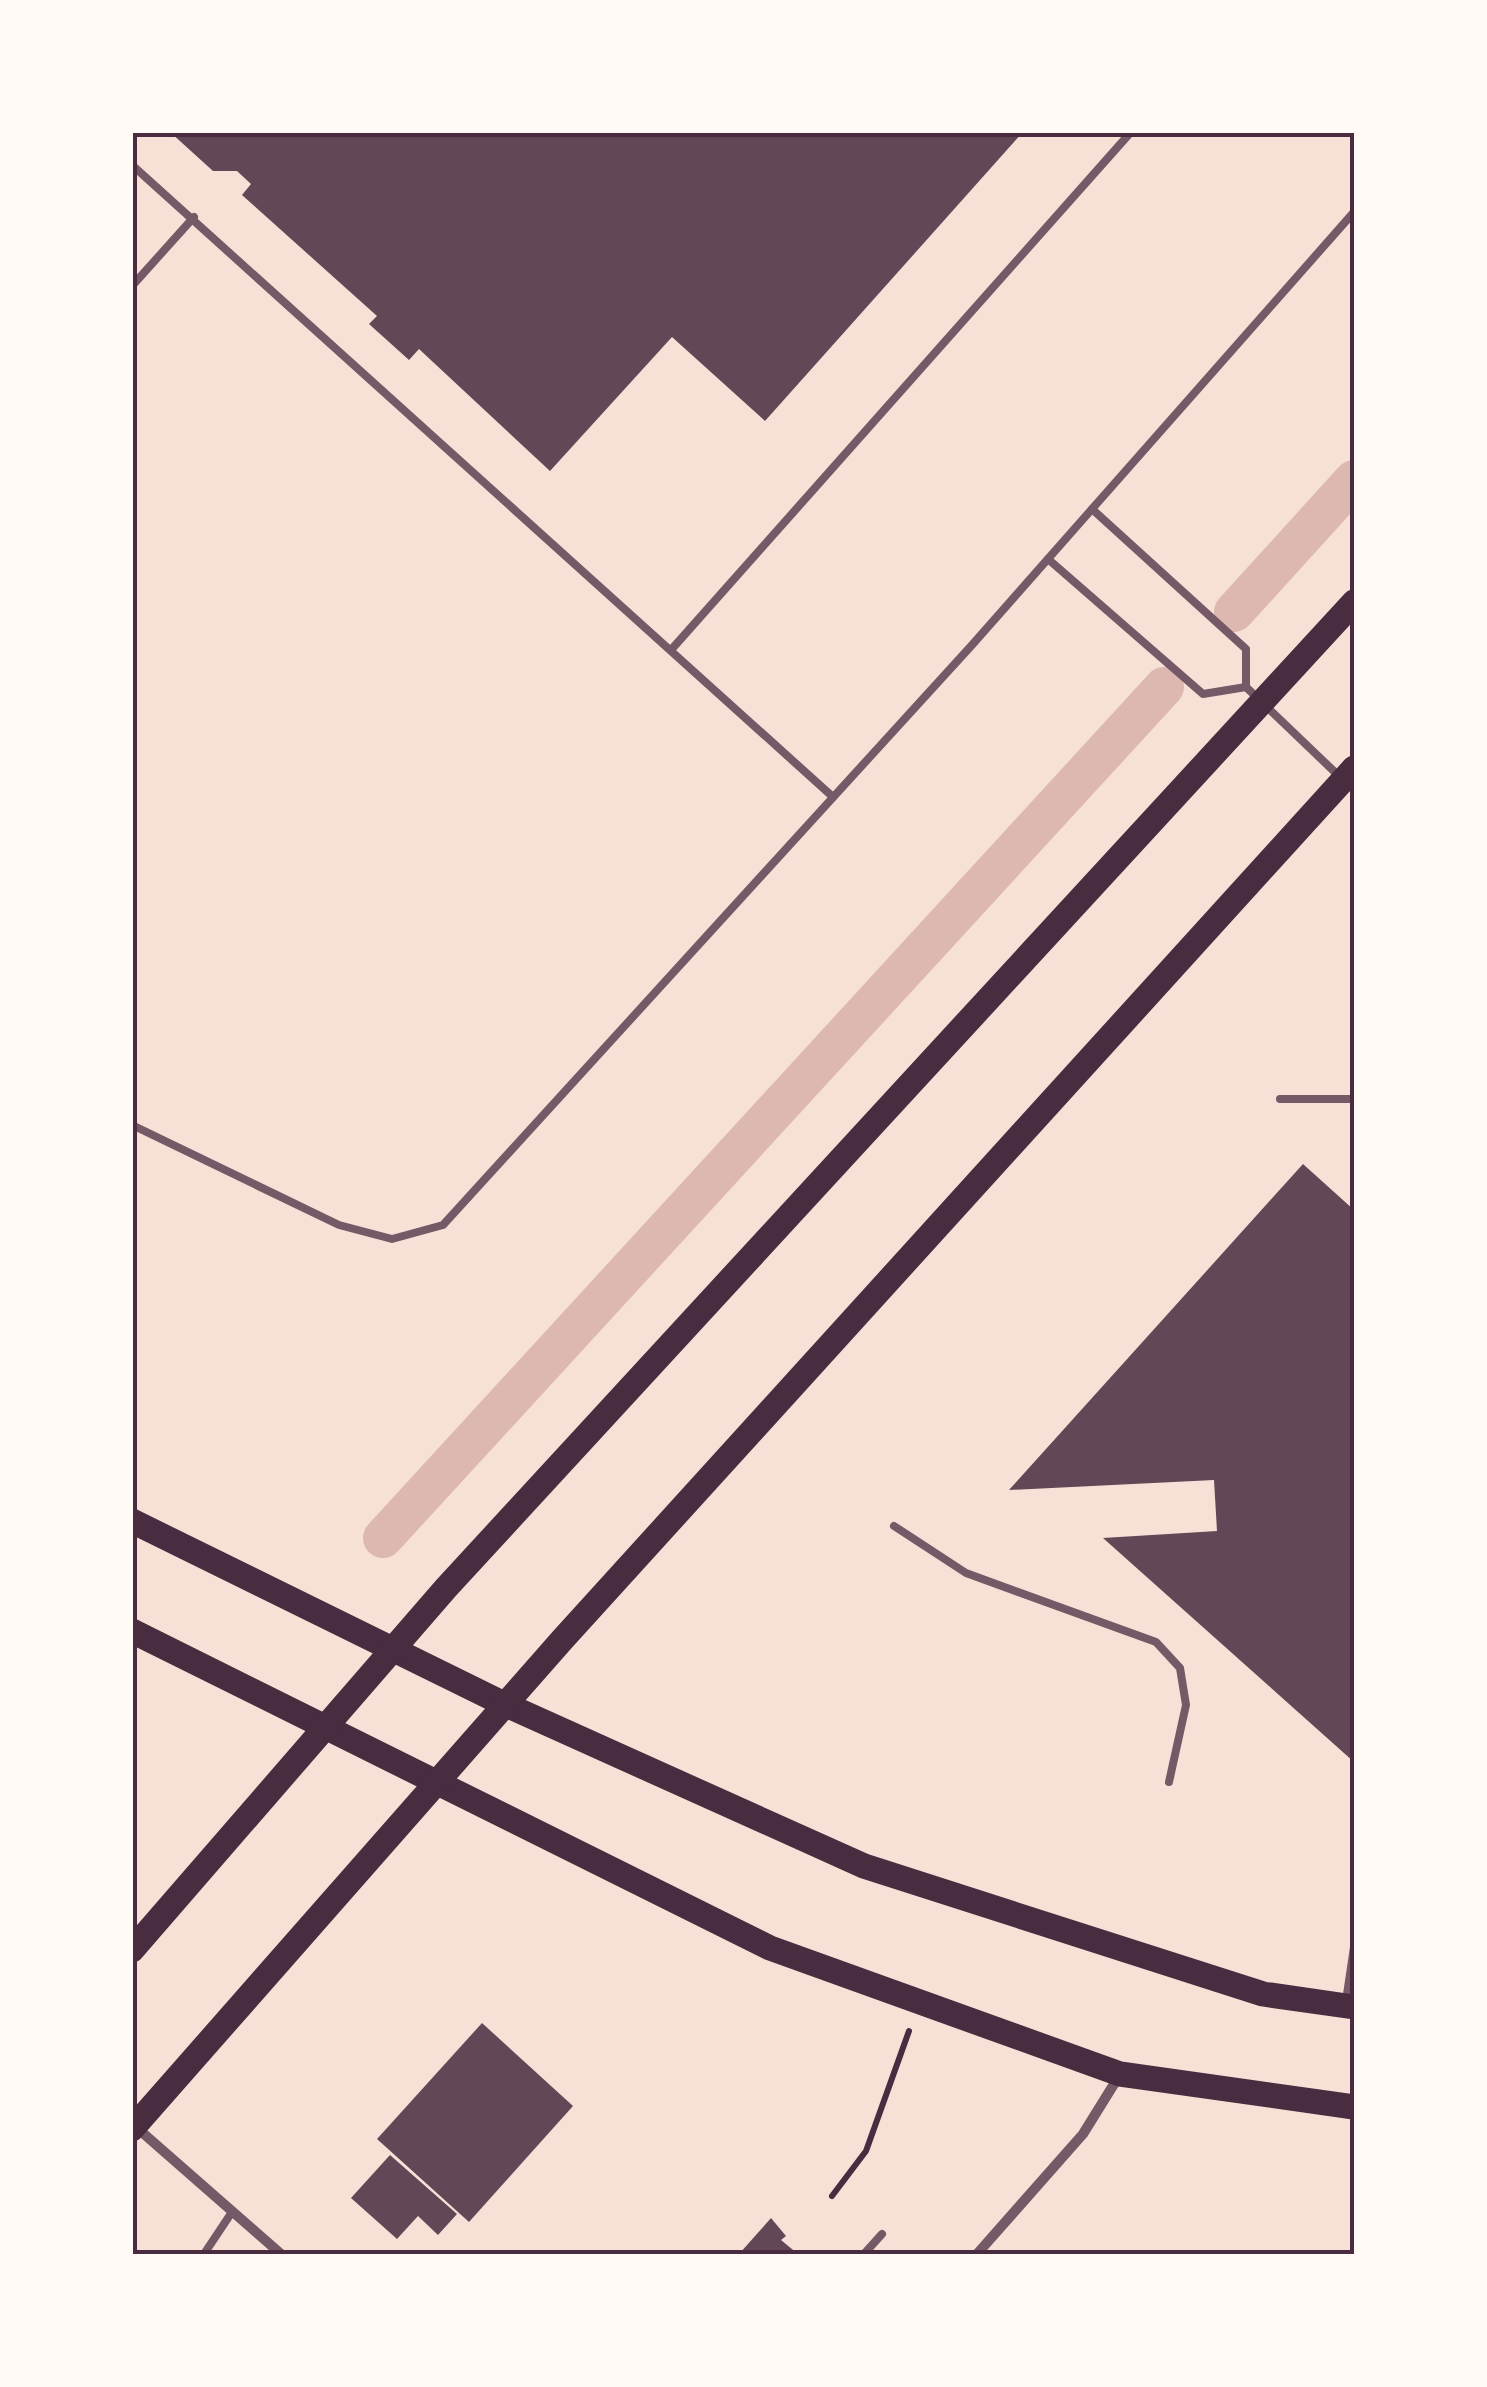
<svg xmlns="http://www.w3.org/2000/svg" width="1487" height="2387" viewBox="0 0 1487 2387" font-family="'Archivo Narrow',sans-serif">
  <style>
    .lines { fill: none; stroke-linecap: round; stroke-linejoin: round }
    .canal { stroke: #dcb8b0; stroke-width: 40 }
    .building { fill: #644757 }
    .path { stroke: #4a2c40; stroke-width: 6 }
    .service { stroke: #755966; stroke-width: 8 }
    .minor { stroke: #755966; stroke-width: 10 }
    .primary { stroke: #4a2c40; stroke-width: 25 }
    .neatline { fill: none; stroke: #4a2c40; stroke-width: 4 }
  </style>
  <rect width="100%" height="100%" fill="#f7e1d7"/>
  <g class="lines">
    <!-- canal -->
    <g class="canal">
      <path d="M1234 612 1354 480"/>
      <path d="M383 1538 1164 687"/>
    </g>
  </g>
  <!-- building -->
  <g class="building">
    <path d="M170 132H1023L765 421 672 337 550 471 419 349 409 360 369 324 377 316 242 195 251 184 237 171H213Z"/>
    <path d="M1303 1164 1354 1210V1762L1103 1538 1217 1531 1214 1480 1009 1490Z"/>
    <path d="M482 2023 573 2106 469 2222 377 2139Z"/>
    <path d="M390 2155 457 2214 438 2235 418 2216 397 2239 351 2198Z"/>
    <path d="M771 2218 786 2236 781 2240 798 2254H739Z"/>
  </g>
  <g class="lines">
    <!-- path -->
    <path class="path" d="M832 2196 866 2151 909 2031"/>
    <!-- service -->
    <g class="service">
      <path d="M132 165 833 797"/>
      <path d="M132 286 194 217"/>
      <path d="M1092 509 1246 649V687L1340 777"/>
      <path d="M1048 559 1203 694 1246 687"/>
      <path d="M671 650 1131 132"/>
      <path d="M1280 1099H1354"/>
      <path d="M132 1125 339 1225 392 1239 443 1225 972 645 1354 212"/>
      <path d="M894 1526 966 1573 1156 1642 1180 1668 1186 1705 1169 1782"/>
      <path d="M1346 2001 1354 1947"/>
      <path d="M204 2254 232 2212"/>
      <path d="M864 2254 882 2234"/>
    </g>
    <!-- minor -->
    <g class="minor">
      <path d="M136 2127 281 2254"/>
      <path d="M977 2254 1083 2134 1119 2076"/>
    </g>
    <!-- primary -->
    <g class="primary">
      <path d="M132 1521 506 1705 864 1866 1263 1994 1354 2007"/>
      <path d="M132 1631 770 1948 1120 2074 1354 2107"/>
      <path d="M132 1950 446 1588 1354 602"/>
      <path d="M132 2129 562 1640 1354 768"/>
    </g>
  </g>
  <!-- border -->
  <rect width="1487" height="2387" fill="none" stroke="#fffaf5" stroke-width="270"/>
  <rect x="135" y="135" width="1217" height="2117" class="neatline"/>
</svg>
